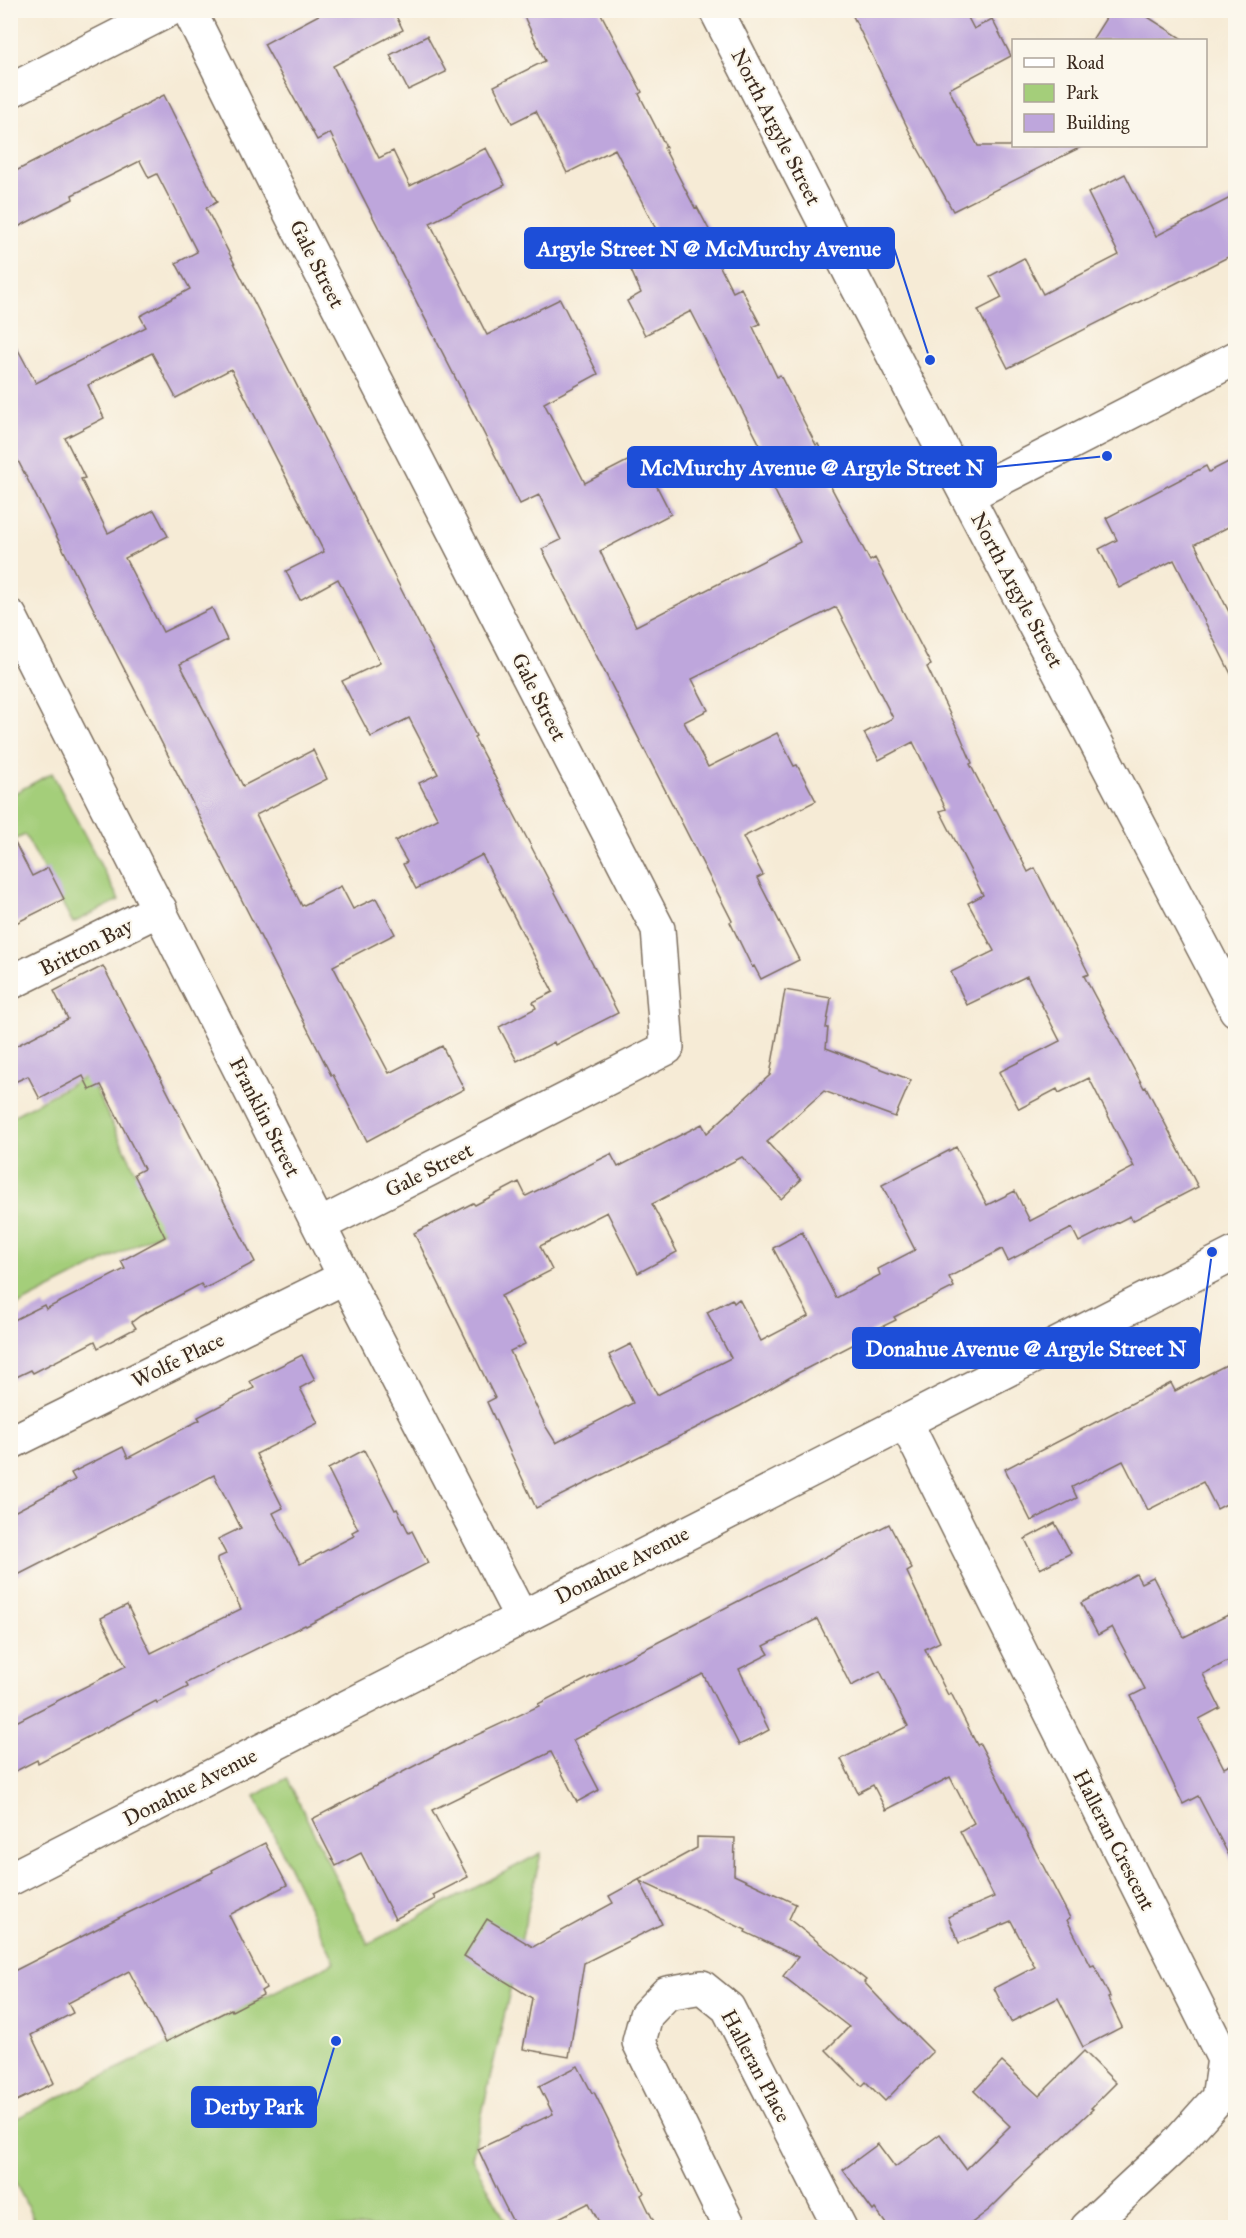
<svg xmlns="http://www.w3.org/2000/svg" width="1246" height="2238" viewBox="0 0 1246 2238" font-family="'IM FELL Great Primer',serif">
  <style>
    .green { fill: #a4ce7a; stroke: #707c4c; stroke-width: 1.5 }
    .building { fill: #bea6dc }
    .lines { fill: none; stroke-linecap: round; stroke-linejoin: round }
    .minor-casing { stroke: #7c6e5e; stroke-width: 36 }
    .minor { stroke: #fff; stroke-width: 33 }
    .labels { text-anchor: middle; stroke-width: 4.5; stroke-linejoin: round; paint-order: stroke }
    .street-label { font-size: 21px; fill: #3b2a1e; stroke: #fbf7ec }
    .leader { fill: none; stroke: #1d4ed8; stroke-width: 2 }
    .callout-dot { fill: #1d4ed8; stroke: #fbf7ec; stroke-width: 2 }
    .callout { fill: #1d4ed8; stroke: #1d4ed8; stroke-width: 2 }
    .callout-label { font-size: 22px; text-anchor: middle; font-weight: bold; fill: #fff }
  </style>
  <rect width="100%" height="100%" fill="#fbf7ec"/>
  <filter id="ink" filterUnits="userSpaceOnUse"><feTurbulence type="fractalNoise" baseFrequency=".0167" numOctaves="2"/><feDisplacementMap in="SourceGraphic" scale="12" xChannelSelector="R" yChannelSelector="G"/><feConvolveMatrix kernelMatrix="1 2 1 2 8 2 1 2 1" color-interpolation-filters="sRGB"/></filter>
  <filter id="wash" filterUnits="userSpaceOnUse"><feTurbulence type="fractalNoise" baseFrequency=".008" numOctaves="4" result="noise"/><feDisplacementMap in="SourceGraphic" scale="24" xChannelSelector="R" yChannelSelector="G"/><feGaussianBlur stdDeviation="1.35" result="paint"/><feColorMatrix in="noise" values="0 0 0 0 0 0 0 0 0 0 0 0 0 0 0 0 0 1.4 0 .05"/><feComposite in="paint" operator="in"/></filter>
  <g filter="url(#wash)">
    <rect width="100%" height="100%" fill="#f6ebd6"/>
    <!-- green -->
    <g class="green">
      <path d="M52 773 119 900 73 923 25 835 11 841V795Z"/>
      <path d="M88 1075 165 1230 11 1309V1117Z"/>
      <path d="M287 1778 368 1944 541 1853 472 2158 509 2227H38L11 2174V2121L335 1962 255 1796Z"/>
    </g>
    <g id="blocks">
      <!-- building -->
      <g class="building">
        <path d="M328 10H393L403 30 333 66 379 158 393 151 410 186 486 148 505 185 430 223 487 335 560 299 598 374 544 403 585 483 637 456 650 480 653 479 671 514 600 551 636 626 800 542 754 448 760 445 691 311 645 335 627 301 641 293 627 261 663 243 615 149 567 173 536 111 512 123 494 86 545 61 521 10H599L642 92 639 94 666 147 664 148 695 208 697 207 714 239 708 243 733 292 741 288 760 324 753 327 777 377 780 375 816 445 818 444 836 480 829 483 870 561 875 558 931 665 927 667 960 735 972 763 970 764 994 810 996 809 1028 872 1035 868 1089 974 1084 976 1144 1088 1146 1087 1198 1187 1132 1221 1130 1216 1079 1242 1072 1228 1008 1261 1002 1249 949 1277 954 1287 894 1317 896 1320 869 1333 870 1336 794 1375 740 1406 536 1508 487 1402 495 1398 414 1233 473 1203 475 1205 519 1182 526 1196 611 1154 618 1167 702 1124 707 1133 770 1075 785 990 831 998 826 1028H828L826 1048 911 1080 895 1117 824 1091 767 1142 801 1180 781 1199 742 1157 652 1204 677 1252 638 1273 607 1212 540 1246 552 1270 501 1296 525 1344 510 1351 546 1427 556 1443 633 1403 609 1355 631 1344 657 1395 731 1358 707 1312 732 1299 734 1303 739 1299 761 1341 809 1316 773 1248 802 1232 836 1298 880 1275 878 1269 915 1250 882 1185 956 1147 987 1205 1015 1191 1030 1221 1134 1167 1089 1078 1059 1093 1057 1089 1019 1109 999 1072 1060 1041 1027 976 967 1005 951 972 994 951 968 903 983 895 940 811 946 809 913 742 879 760 864 733 893 718 836 607 692 679 708 710 684 722 708 767 777 733 794 766 797 765 816 801 743 837 763 875 757 878 799 960 761 979 754 966 752 967 730 922 732 921 542 549 561 540 539 495 520 504 330 133 317 140 264 44Z"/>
        <path d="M850 10H964L974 29 992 19 1011 56 949 89 978 146H1083L953 211 916 145Z"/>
        <path d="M1111 10H1137L1184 40H1092Z"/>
        <path d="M427 36 446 72 408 90 390 55Z"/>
        <path d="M164 95 217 202 206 208 447 679 476 736 474 737 618 1013 555 1045 554 1042 517 1061 499 1027 536 1008 533 1002 553 992 482 855 416 889 403 864 407 862 395 841 438 819 419 783 438 774 409 718 371 737 355 707 342 681 380 663 338 579 300 600 286 571 324 552 231 369 176 398 152 353 88 385 104 418 65 438 85 478 81 479 108 533 154 510 168 536 125 558 163 632 212 608 227 640 180 664 243 786 313 750 327 779 256 815 302 906 341 886 353 909 376 898 395 934 333 966 389 1073 442 1046 464 1089 367 1141 333 1075H331L10 445V335L36 383 146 327 140 316 190 289 176 263 197 252 157 174 149 178 140 161 72 195 73 199 10 231V174Z"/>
        <path d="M1125 174 1156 236 1236 195V253L1008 368 978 310 1002 298 990 276 1024 258 1043 294 1119 255 1088 193Z"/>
        <path d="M1236 458V523L1195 544 1236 626V684L1174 560 1119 588 1099 549 1117 540 1106 518 1206 466 1209 472Z"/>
        <path d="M10 833 32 876 48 868 64 899 10 926Z"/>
        <path d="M103 966 255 1262 204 1289 201 1284 140 1316 132 1322 136 1328 98 1348 95 1341 33 1373 31 1370 10 1380V1322L44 1305 46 1309 125 1269 121 1261 165 1237 134 1174 144 1169 101 1085 90 1090 83 1076 40 1099 28 1076 10 1084V1049L68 1019 54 991Z"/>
        <path d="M302 1355 315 1380 300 1388 318 1423 256 1454 283 1508 273 1513 300 1564 354 1536 352 1532 358 1529 328 1469 364 1450 395 1510 397 1509 409 1533 412 1531 428 1563 306 1626 305 1625 186 1683 188 1687 157 1703 156 1701 38 1763 37 1760 10 1774V1725L126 1666 101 1618 127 1605 151 1653 241 1609 217 1561V1558L226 1554 218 1539 241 1528 214 1475 10 1579V1514L75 1480 71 1473 123 1447 128 1458 200 1420 198 1417 254 1388 250 1381Z"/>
        <path d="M1236 1360V1499L1217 1509 1203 1482 1148 1510 1123 1461 1072 1487 1077 1498 1031 1521 1005 1469 1171 1383 1175 1391Z"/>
        <path d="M1055 1523 1071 1553 1040 1569 1025 1539Z"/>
        <path d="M889 1524 912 1569 907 1572 940 1642 925 1649 948 1695 951 1693 977 1745 980 1744 1070 1918 1067 1920 1091 1966 1094 1965 1110 1997 1108 1998 1122 2027 1083 2047 1058 1998 1011 2022 994 1988 1035 1967 1011 1921 959 1943 948 1917 994 1897 960 1831 974 1823 950 1777 886 1810 873 1785 858 1793 841 1759 908 1726 880 1671 851 1686 817 1619 764 1646 769 1654 739 1669 769 1730 756 1737 739 1745 703 1674 573 1740 599 1790 577 1802 551 1752 432 1810 468 1877 433 1895 435 1899 395 1919 361 1853 336 1866 312 1819 451 1747 539 1706 538 1704 602 1671Z"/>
        <path d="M1136 1574 1141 1583 1153 1577 1184 1637 1236 1611V1657L1203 1674 1220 1708 1199 1719 1224 1768 1236 1762V1869L1198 1796 1183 1804 1131 1696 1145 1689 1112 1627 1098 1635 1081 1603Z"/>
        <path d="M697 1837 735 1838 734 1875 796 1904 789 1919 866 1980 864 1982 880 1999 933 2052 885 2101 866 2082 862 2086 826 2050 849 2027 783 1976 798 1957 745 1932 746 1930 640 1881 662 1924 584 1963 569 2057 523 2049 532 1998 464 1956 487 1919 533 1947 613 1903 609 1896 697 1848Z"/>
        <path d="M265 1843 287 1885 229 1915 266 1988 261 1991 263 1995 232 2011 231 2009 166 2042 129 1971 68 2003 73 2013 31 2035 54 2083 10 2104V1973L128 1913 213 1872 212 1870Z"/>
        <path d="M1084 2051 1116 2083 1091 2108 1093 2109 1013 2184 1014 2185 990 2209 965 2228H889L875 2209 873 2211 843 2170 878 2144 895 2167 940 2134 966 2169 1010 2126 974 2091 1002 2062 1039 2096Z"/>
        <path d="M578 2066 592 2093 594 2092 644 2193 641 2195 657 2228H602L589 2203 539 2228H516L500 2196 478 2149 553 2114 539 2086Z"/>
      </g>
    </g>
  </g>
  <g filter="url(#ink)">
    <use href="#blocks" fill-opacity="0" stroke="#7c6e5e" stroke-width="1.5"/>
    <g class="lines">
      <defs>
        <g id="minor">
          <path d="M189 10 281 195 658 929 667 1048 320 1225"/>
          <path d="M716 10 857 286 1236 1010"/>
          <path d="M10 91 169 10"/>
          <path d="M967 496 1236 358"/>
          <path d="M10 616 345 1277 521 1617"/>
          <path d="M10 983 160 909"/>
          <path d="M905 1421 1224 2059 1218 2098 1174 2147 1087 2228"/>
          <path d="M10 1443 345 1277"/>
          <path d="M10 1879 1236 1253"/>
          <path d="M730 2228 639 2042 646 2015 667 1993 702 1987 728 2008 840 2228"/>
        </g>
      </defs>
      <!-- minor casing -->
      <use href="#minor" class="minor-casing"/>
      <!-- minor -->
      <use href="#minor" class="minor"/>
    </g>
  </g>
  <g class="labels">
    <!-- street labels -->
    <g class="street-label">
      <text transform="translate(776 127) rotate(63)" y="7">North Argyle Street</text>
      <text transform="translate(317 264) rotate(63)" y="7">Gale Street</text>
      <text transform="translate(1017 590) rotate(62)" y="7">North Argyle Street</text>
      <text transform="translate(539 697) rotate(63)" y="7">Gale Street</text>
      <text transform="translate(86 947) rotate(-27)" y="7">Britton Bay</text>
      <text transform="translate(265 1117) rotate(63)" y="7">Franklin Street</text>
      <text transform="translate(429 1170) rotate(-27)" y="7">Gale Street</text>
      <text transform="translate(178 1360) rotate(-26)" y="7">Wolfe Place</text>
      <text transform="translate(622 1565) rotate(-27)" y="7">Donahue Avenue</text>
      <text transform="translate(190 1787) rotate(-27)" y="7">Donahue Avenue</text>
      <text transform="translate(1114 1840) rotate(63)" y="7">Halleran Crescent</text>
      <text transform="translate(756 2066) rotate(62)" y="7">Halleran Place</text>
    </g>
  </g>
  <!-- callouts -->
  <path class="leader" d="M930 360L894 248M1107 456L996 467M1212 1252L1199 1348M336 2041L316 2107"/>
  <g class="callout-dot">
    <circle cx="930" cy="360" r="6"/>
    <circle cx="1107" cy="456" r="6"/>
    <circle cx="1212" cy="1252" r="6"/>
    <circle cx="336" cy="2041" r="6"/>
  </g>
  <g class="callout">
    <rect x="525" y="228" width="369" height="40" rx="6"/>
    <rect x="628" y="447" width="368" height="40" rx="6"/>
    <rect x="853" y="1328" width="346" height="40" rx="6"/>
    <rect x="192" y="2087" width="124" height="40" rx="6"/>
  </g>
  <g class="callout-label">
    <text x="709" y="256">Argyle Street N @ McMurchy Avenue</text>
    <text x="812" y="475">McMurchy Avenue @ Argyle Street N</text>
    <text x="1026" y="1356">Donahue Avenue @ Argyle Street N</text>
    <text x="254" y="2114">Derby Park</text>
  </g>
  <!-- margin -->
  <rect width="1246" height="2238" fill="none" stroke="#fbf7ec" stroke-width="36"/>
  <!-- legend -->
  <rect x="1012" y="39" width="195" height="108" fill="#fbf7ec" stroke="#aea59a" stroke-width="1.5"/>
  <rect x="1024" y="58" width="30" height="9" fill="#ffffff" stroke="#aea59a" stroke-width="1.5"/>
  <text x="1066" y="69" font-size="18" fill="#3b2a1e">Road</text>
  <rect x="1024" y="84" width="30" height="18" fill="#a4ce7a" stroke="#aea59a" stroke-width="1.5"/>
  <text x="1066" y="99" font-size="18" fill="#3b2a1e">Park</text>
  <rect x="1024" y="114" width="30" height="18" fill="#bea6dc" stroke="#aea59a" stroke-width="1.5"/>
  <text x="1066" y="129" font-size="18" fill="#3b2a1e">Building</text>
</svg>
